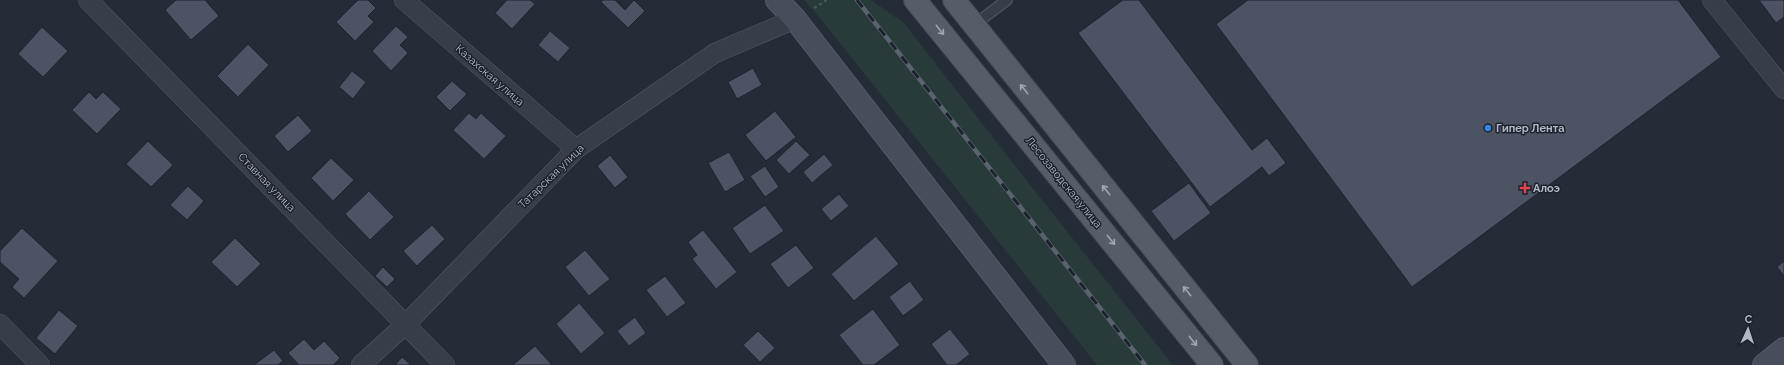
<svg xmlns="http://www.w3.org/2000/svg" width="1784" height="365" viewBox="0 0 1784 365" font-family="Raleway,sans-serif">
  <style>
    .green { fill: #293a3b }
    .building { fill: #4c5464; stroke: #1e252f }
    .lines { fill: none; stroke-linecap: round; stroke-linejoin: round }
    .lane-casing { stroke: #555b66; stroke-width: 12 }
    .street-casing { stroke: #555b66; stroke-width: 20 }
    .secondary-casing { stroke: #555b66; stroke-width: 24 }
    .primary-casing { stroke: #404752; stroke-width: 24 }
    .path { stroke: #47575a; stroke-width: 2.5; stroke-dasharray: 3 3; stroke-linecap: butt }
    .lane { stroke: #373e49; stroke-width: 10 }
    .street { stroke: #373e49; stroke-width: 19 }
    .secondary { stroke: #464d5b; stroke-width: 22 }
    .primary { stroke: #555d69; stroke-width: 22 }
    .rail-casing { stroke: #5a616f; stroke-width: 4.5 }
    .rail { stroke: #1d232d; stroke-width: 3; stroke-dasharray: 9; stroke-linecap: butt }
    .oneway { stroke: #9fa6b3 }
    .shop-dot { fill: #3f7fe0; stroke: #1d232d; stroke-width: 1.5 }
    .health-dot { fill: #e0444e; stroke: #1d232d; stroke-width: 1.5 }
    .labels { text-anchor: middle; stroke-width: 3; stroke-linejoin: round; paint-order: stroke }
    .street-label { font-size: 11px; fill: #b2b8c5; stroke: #1d232d }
    .poi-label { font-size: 11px; font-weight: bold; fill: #b2b8c5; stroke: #1d232d; text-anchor: start }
  </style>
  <rect width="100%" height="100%" fill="#242c38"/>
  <!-- green -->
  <path class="green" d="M804 0H871L904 23 1027 181 1173 365H1097L819 17Z"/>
  <!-- building -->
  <g class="building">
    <path d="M176 0H205L219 16 191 40 165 10Z"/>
    <path d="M358 0H368L376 8 368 16 374 22 355 41 336 22Z"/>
    <path d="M507 0H530L535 4 512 29 495 13Z"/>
    <path d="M603 0H615L625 10 634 0 645 11 628 28 601 2Z"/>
    <path d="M1123 0H1139L1252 150 1267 138 1286 163 1269 176 1262 167 1210 207 1078 33Z"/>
    <path d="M1248 0H1678L1721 57 1412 287 1216 24Z"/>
    <path d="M1759 0H1784V17L1776 23Z"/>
    <path d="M396 26 408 37 400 45 408 53 391 71 372 51Z"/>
    <path d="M42 27 68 51 43 77 18 54Z"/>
    <path d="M550 31 570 48 558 62 538 45Z"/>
    <path d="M248 44 269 65 238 97 217 76Z"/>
    <path d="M753 68 762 85 737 99 728 82Z"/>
    <path d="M352 71 366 82 353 99 339 87Z"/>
    <path d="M452 81 467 94 450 111 436 97Z"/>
    <path d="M89 92 96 99 103 92 121 109 97 134 72 110Z"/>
    <path d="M775 111 796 137 766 161 745 135Z"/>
    <path d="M469 113 476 119 481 113 506 136 484 159 453 130Z"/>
    <path d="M298 115 312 131 288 152 274 136Z"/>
    <path d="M148 141 173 165 151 187 126 164Z"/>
    <path d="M796 141 810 155 789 174 776 160Z"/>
    <path d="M729 152 745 180 725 192 708 163Z"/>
    <path d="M824 154 833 165 812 183 803 172Z"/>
    <path d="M610 155 628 177 615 188 597 166Z"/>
    <path d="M331 158 354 180 333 201 311 178Z"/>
    <path d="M765 166 779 187 765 197 750 176Z"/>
    <path d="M1189 183 1211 213 1174 241 1151 211Z"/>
    <path d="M188 186 204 201 187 220 170 205Z"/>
    <path d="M369 191 394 217 370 240 345 214Z"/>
    <path d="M839 194 849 206 831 221 821 209Z"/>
    <path d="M765 205 784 231 750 254 732 228Z"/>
    <path d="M432 225 445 239 417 266 403 251Z"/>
    <path d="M22 228 58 261 24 298 12 287 19 279 0 262V251Z"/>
    <path d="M703 230 737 272 716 289 692 259 697 255 688 242Z"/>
    <path d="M876 236 899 264 854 301 831 274Z"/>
    <path d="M235 238 261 264 237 287 211 262Z"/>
    <path d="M796 245 814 268 788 288 770 264Z"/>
    <path d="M585 250 610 279 589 296 565 267Z"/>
    <path d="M1784 261V276L1777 267Z"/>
    <path d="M383 267 395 279 387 287 375 276Z"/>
    <path d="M665 276 686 303 667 317 646 290Z"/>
    <path d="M910 281 924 300 903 316 889 297Z"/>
    <path d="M579 303 605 333 581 354 556 324Z"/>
    <path d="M873 309 900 345 874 365H863L839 335Z"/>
    <path d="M59 310 78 326 55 354 36 338Z"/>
    <path d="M635 317 646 333 629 346 617 331Z"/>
    <path d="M950 329 970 354 956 365H947L931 344Z"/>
    <path d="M758 331 775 348 760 362 743 345Z"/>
    <path d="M304 339 314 350 324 341 340 358 333 365H299L288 353Z"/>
    <path d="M535 346 552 365H513Z"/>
    <path d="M274 350 283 361 278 365H254Z"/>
    <path d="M402 357 411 365H395Z"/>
  </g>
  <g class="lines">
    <defs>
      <path id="lane" d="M974 25 1007 0"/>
      <g id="street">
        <path d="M88 0 445 365"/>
        <path d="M404 0 576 149"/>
        <path d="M1712 0 1784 89"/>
        <path d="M0 324 40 365"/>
        <path d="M361 365 406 324 576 149 715 53 795 19"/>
      </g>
      <g id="secondary">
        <path d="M777 0 795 19 1064 365"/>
        <path d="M1764 365 1784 349"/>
      </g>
      <g id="primary">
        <path d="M915 0 1212 365"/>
        <path d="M954 0 1247 365"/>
      </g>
    </defs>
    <!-- lane casing -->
    <use href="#lane" class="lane-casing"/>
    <!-- street casing -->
    <use href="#street" class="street-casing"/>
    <!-- secondary casing -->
    <use href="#secondary" class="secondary-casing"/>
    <!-- primary casing -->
    <use href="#primary" class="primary-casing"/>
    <!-- path -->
    <path class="path" d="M814 8 827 0"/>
    <!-- lane -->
    <use href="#lane" class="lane"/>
    <!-- street -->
    <use href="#street" class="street"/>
    <!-- secondary -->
    <use href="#secondary" class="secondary"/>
    <!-- primary -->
    <use href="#primary" class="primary"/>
    <defs>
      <path id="rail" d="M857 0 1145 365"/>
    </defs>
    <!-- rail casing -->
    <use href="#rail" class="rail-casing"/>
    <!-- rail -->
    <use href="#rail" class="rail"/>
  </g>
  <!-- one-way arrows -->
  <defs><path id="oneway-shaft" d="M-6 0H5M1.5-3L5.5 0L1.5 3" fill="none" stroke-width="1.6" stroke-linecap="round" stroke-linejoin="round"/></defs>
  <g class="oneway">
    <use href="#oneway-shaft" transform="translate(940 30) rotate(51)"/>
    <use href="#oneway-shaft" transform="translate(1024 89) rotate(-129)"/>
    <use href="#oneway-shaft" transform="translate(1106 190) rotate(-129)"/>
    <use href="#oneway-shaft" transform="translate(1111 240) rotate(51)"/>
    <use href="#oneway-shaft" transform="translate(1187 291) rotate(-129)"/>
    <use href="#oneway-shaft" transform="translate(1193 341) rotate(51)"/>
  </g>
  <!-- markers -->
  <circle class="shop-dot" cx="1488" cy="128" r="4"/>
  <path class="health-dot" d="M1523 182h4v4h4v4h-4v4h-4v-4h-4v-4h4z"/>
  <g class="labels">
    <!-- street labels -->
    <g class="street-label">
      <text transform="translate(490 75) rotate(41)" y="4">Казахская улица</text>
      <text transform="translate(551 176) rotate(-44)" y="4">Татарская улица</text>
      <text transform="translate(267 182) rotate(46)" y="4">Ставная улица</text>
      <text transform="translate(1064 182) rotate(51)" y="4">Лесозаводская улица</text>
    </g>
    <!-- poi labels -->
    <g class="poi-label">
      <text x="1496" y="132">Гипер Лента</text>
      <text x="1533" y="192">Алоэ</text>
    </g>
  </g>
  <!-- north arrow -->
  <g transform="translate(1748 329) rotate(3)" stroke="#1d232d" stroke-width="3" paint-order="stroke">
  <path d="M0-3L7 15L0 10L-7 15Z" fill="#b2b8c5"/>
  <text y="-6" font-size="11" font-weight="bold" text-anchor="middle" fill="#b2b8c5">С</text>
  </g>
</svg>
